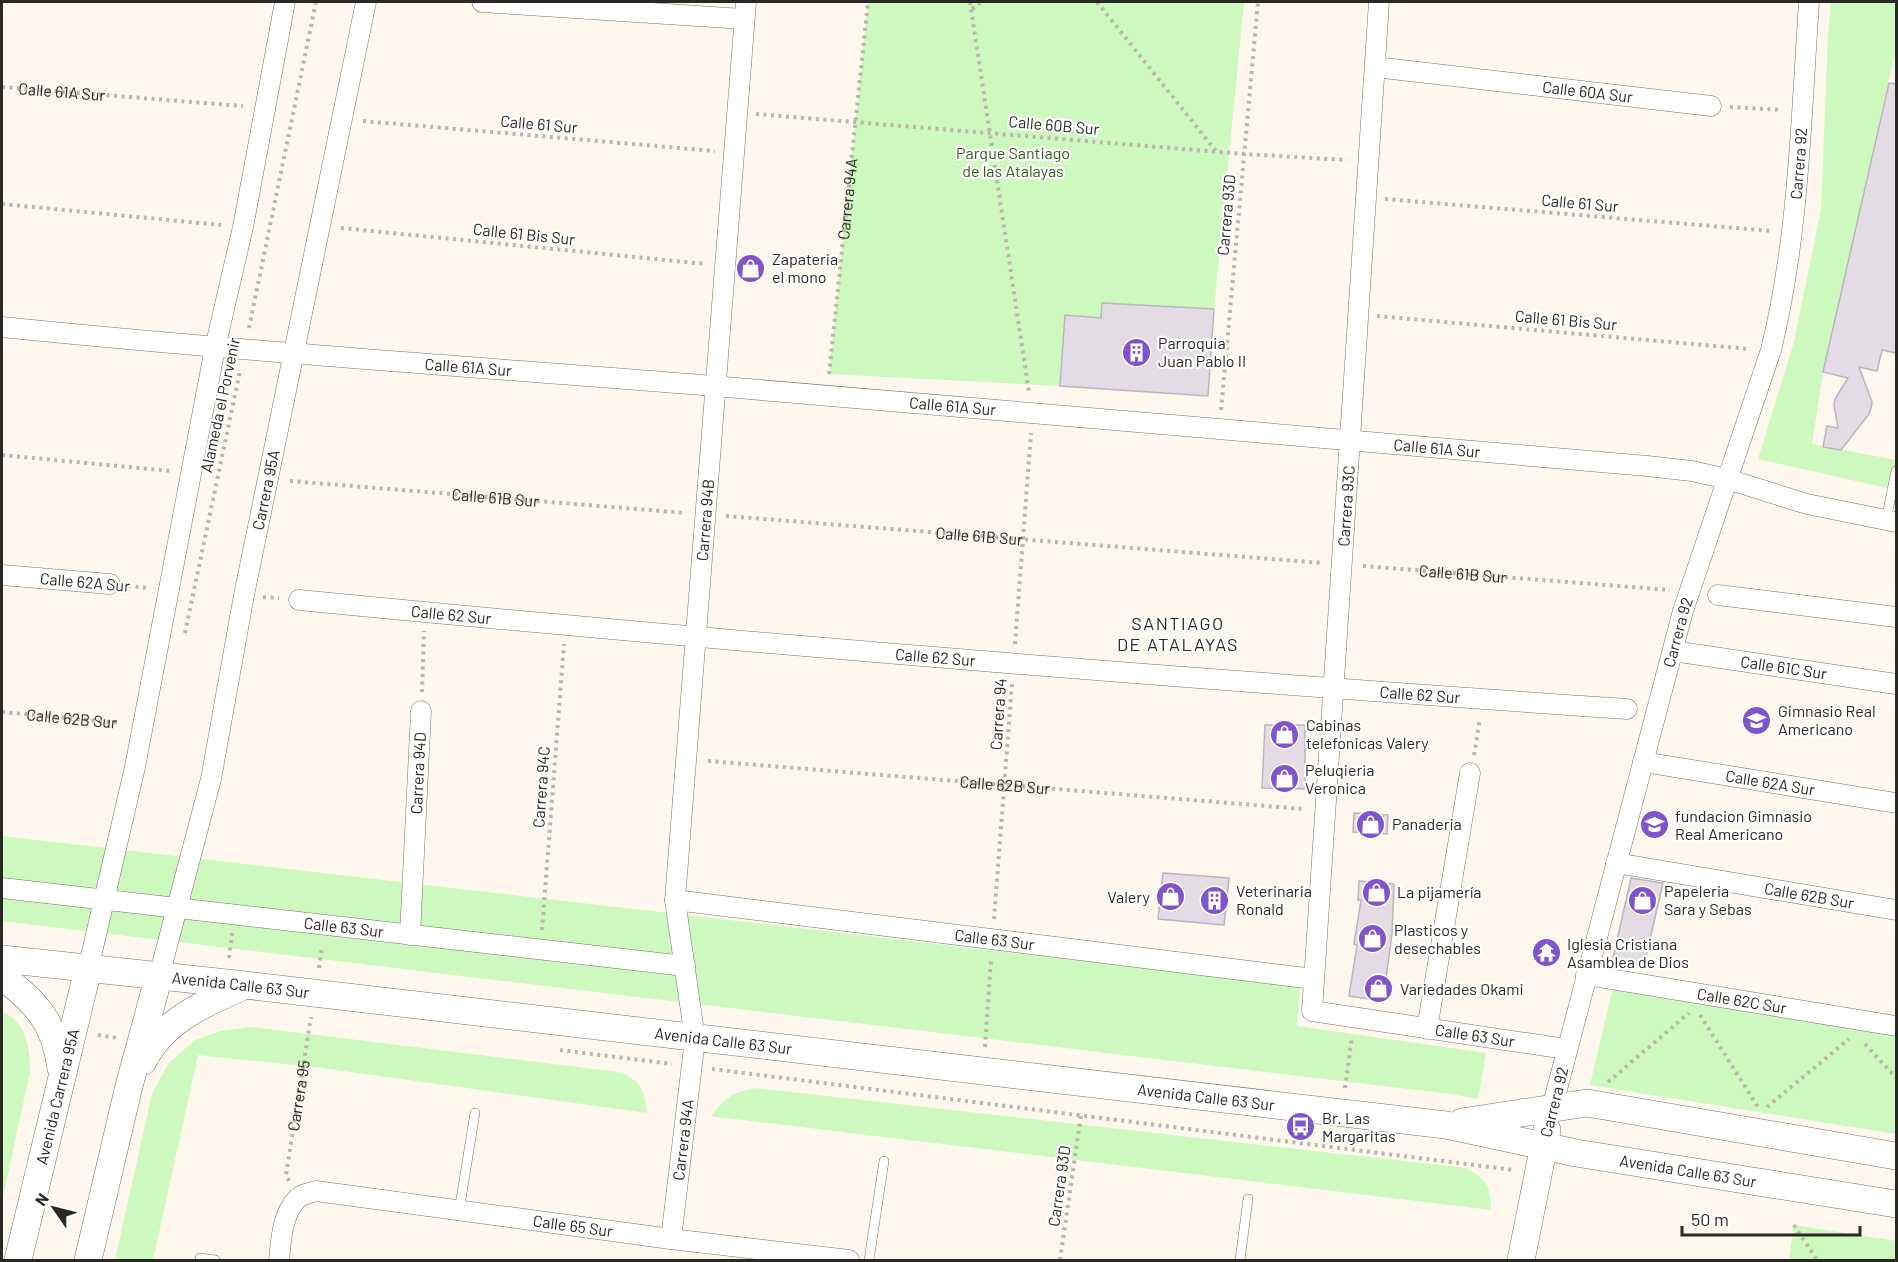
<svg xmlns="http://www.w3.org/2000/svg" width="1898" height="1262" viewBox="0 0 1898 1262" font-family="Barlow,sans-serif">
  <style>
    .green { fill: #cdf8be }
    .building { fill: #e3dce5; stroke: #bcb4bd; stroke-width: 1.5 }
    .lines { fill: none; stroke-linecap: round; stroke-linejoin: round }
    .lane-casing { stroke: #767168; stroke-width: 10 }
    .street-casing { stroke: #767168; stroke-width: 21 }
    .secondary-casing { stroke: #767168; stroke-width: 28 }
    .path { stroke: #bab5ad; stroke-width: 4; stroke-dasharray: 3 4.5; stroke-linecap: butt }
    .lane { stroke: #fff; stroke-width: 9 }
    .street { stroke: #fff; stroke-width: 20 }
    .secondary { stroke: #fff; stroke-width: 27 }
    .labels { text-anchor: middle; stroke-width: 4.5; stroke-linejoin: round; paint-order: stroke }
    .street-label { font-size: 16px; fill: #2a2824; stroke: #fff }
    .park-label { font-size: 16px; fill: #2e6117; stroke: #fff }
    .poi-label { font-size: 16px; fill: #2a2824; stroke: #fff; text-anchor: start }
    .neighbourhood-label { font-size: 18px; letter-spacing: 1.5px; fill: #2a2824; stroke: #fff }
  </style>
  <rect width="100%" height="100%" fill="#fdf7ed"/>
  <!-- green -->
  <g class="green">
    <path d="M868 2H1244L1214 309 1102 303 1101 318 1065 315 1060 386 829 374Z"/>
    <path d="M1831 2H1896V48L1823 372 1812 444 1896 460V490L1758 459 1794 342 1821 210 1828 35Z"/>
    <path d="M2 836 1300 986 1297 1026 1486 1053 1478 1099 1451 1094 2 921Z"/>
    <path d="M1615 979 1896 1026V1134L1590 1085Z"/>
    <path d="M2 1012C26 1021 30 1049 30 1072L2 1201Z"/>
    <path d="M251 1027 618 1072C642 1081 644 1089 647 1113L315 1067 198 1055 153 1260H115L152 1094 168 1064 195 1040 221 1031Z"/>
    <path d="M756 1088 1466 1168C1488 1181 1490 1185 1491 1210L711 1116C727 1096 731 1093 756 1088Z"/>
    <path d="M1794 1225 1896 1241V1260H1789Z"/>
  </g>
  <!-- building -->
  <g class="building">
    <path d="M1889 83 1896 84V353L1882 350 1877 371 1859 367 1872 402 1871 408 1869 414 1841 450 1823 447 1827 426 1838 428 1834 405 1835 399 1848 378 1823 372Z"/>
    <path d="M1102 303 1214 309 1208 396 1060 386 1065 315 1101 318Z"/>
    <path d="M1265 725H1305V789L1262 788Z"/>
    <path d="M1354 813 1388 815 1387 834 1353 832Z"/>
    <path d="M1163 873 1229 878 1224 925 1158 919Z"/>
    <path d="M1631 878 1663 883 1644 965 1613 958Z"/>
    <path d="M1359 881 1394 884 1392 934 1383 1001 1349 996 1357 945 1354 944 1361 900H1358Z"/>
  </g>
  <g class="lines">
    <defs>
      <g id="lane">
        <path d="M1886 520 1896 471"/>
        <path d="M459 1211 475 1113"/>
        <path d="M200 1258 215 1260"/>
        <path d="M869 1260 884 1161"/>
        <path d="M1240 1260 1248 1199"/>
      </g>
      <g id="street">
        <path d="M482 2 744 19"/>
        <path id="s9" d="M1379 2 1312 1011 1566 1049"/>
        <path id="s10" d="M1375 67 1711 106"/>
        <path id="s11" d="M2 327C238 351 476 367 713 386 1024 411 1336 440 1647 466L1692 471 1727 479 1807 504 1896 522"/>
        <path d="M2 575 110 584"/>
        <path d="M1718 595 1896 617"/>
        <path id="s12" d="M299 600C741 643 1184 679 1627 709"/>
        <path id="s13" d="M1673 651 1896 684"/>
        <path id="s14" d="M1643 762 1896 803"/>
        <path id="s15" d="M1616 863 1896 910"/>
        <path id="s16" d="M2 888 685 966"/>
        <path id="s17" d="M675 900 1314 979"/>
        <path id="s18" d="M410 935 421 711"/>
        <path d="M88 969 135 767 215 348 243 227 285 2"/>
        <path id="s19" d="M1586 975 1896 1026"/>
        <path id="s20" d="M159 976 211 779 244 595 366 2"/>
        <path d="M1427 1029 1470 773"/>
        <path id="s21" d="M1552 1108 1683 611 1771 350C1799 236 1801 118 1809 2"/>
        <path id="s22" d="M671 1239 695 1039 675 900 746 2"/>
        <path id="s23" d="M279 1260C281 1241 282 1213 298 1198 302 1194 310 1193 316 1191L671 1239 849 1260"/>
      </g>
      <g id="secondary">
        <path id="s24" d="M2 959 245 985 1446 1125 1576 1153 1896 1204"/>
        <path d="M2 977C37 1002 55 1024 61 1068"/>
        <path d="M143 1061C164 1020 203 1004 244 986"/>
        <path d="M1462 1122 1587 1103 1896 1156"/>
        <path id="s25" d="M18 1260 88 969"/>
        <path d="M88 1260 129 1086 159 976"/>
        <path d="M1521 1260 1547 1130"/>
      </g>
    </defs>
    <!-- lane casing -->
    <use href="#lane" class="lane-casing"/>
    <!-- street casing -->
    <use href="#street" class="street-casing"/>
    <!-- secondary casing -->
    <use href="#secondary" class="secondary-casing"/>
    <!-- path -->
    <g class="path">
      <path d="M970 2 1029 392"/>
      <path d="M1097 2 1216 151"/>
      <path d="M972 9 981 2"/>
      <path id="s1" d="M2 87 243 106"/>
      <path d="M1730 107 1782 110"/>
      <path d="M756 114 1244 154 1347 160"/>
      <path d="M363 121 715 151"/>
      <path d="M1385 199 1772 231"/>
      <path d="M2 204 221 225"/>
      <path d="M341 228 706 264"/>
      <path d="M1377 316 1749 349"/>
      <path d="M249 328 316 2"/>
      <path id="s2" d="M829 374 868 2"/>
      <path d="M1221 410 1258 2"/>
      <path d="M2 455 171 471"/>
      <path id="s3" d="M290 481 686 513"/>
      <path id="s4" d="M726 516 1323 563"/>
      <path id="s5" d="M1363 566 1670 590"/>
      <path d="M128 586 148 588"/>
      <path d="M263 597 279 598"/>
      <path d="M185 633 240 371"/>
      <path d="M1015 644 1031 433"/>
      <path d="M422 692 424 631"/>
      <path id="s6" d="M2 712 121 723"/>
      <path d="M1474 755 1480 718"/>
      <path id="s7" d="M708 761 1304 809"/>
      <path d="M994 919 1012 684"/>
      <path d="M542 930 564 644"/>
      <path d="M229 958 232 933"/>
      <path d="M319 968 322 946"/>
      <path d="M1700 1015 1758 1107"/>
      <path d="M98 1035 118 1038"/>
      <path d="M1865 1044 1896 1078"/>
      <path d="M985 1047 991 959"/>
      <path d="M560 1050 672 1064"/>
      <path d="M712 1069 1514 1170"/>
      <path d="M1608 1082 1689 1013"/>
      <path d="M1345 1088 1352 1036"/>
      <path d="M1767 1107 1849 1039"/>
      <path id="s8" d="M289 1181 286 1175 311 1017"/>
      <path d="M1794 1225 1817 1260"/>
      <path d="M1060 1260 1081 1115"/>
    </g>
    <!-- lane -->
    <use href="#lane" class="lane"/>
    <!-- street -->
    <use href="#street" class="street"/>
    <!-- secondary -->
    <use href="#secondary" class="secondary"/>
  </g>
  <!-- icons -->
  <defs>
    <symbol id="shop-disc" viewBox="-11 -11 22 22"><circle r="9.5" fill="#8054cd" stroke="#fff"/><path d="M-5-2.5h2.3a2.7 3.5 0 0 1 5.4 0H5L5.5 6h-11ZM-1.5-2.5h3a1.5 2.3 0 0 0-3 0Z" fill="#fff"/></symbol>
    <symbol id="building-disc" viewBox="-11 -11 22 22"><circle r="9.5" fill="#8054cd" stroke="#fff"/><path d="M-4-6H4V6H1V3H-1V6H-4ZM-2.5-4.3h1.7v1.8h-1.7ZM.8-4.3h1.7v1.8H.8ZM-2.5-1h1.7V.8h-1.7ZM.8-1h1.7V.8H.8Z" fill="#fff"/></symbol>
    <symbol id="school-disc" viewBox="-11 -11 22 22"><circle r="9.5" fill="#8054cd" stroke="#fff"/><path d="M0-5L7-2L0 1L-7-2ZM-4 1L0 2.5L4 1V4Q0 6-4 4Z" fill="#fff"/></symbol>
    <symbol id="temple-disc" viewBox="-11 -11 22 22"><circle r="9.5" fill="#8054cd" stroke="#fff"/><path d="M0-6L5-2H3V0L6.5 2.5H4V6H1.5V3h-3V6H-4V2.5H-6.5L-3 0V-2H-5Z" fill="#fff"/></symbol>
    <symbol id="bus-disc" viewBox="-11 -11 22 22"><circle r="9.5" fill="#8054cd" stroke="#fff"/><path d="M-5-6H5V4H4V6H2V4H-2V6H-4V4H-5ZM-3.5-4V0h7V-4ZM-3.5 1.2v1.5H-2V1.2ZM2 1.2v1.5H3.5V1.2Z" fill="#fff"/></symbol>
  </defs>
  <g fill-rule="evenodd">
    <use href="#shop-disc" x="734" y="252" width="33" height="33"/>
    <use href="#building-disc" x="1120" y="336" width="33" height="33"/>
    <use href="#school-disc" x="1740" y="704" width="33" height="33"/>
    <use href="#shop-disc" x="1268" y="718" width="33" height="33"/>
    <use href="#shop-disc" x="1268" y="762" width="33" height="33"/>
    <use href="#shop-disc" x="1354" y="808" width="33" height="33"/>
    <use href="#school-disc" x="1638" y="808" width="33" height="33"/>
    <use href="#shop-disc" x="1360" y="876" width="33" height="33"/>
    <use href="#shop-disc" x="1154" y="880" width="33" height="33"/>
    <use href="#building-disc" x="1198" y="884" width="33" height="33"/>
    <use href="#shop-disc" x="1626" y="884" width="33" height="33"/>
    <use href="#shop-disc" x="1356" y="922" width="33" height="33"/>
    <use href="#temple-disc" x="1530" y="936" width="33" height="33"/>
    <use href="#shop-disc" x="1362" y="972" width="33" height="33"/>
    <use href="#bus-disc" x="1284" y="1110" width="33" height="33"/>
  </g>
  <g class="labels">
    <!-- street labels -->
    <g class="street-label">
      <text dy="6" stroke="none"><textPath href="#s1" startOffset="60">Calle 61A Sur</textPath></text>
      <text dy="6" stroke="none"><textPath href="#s10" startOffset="214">Calle 60A Sur</textPath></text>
      <text transform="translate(539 124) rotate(5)" y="6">Calle 61 Sur</text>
      <text transform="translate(1054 125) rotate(5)" y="6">Calle 60B Sur</text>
      <text dy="6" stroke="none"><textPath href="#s21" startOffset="978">Carrera 92</textPath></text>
      <text dy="6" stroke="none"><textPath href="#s2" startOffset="176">Carrera 94A</textPath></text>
      <text transform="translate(1580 203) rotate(5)" y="6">Calle 61 Sur</text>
      <text transform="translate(1226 215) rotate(-85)" y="6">Carrera 93D</text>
      <text transform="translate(524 234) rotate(6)" y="6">Calle 61 Bis Sur</text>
      <text transform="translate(1566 320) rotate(5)" y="6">Calle 61 Bis Sur</text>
      <text dy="6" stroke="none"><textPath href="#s11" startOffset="468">Calle 61A Sur</textPath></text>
      <text transform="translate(220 405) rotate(-78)" y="6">Alameda el Porvenir</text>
      <text dy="6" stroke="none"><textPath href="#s11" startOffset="954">Calle 61A Sur</textPath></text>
      <text dy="6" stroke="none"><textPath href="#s11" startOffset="1440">Calle 61A Sur</textPath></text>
      <text dy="6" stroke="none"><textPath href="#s20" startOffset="498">Carrera 95A</textPath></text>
      <text dy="6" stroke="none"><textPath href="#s3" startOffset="206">Calle 61B Sur</textPath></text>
      <text transform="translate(1346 506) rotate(-86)" y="6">Carrera 93C</text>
      <text dy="6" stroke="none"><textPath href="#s22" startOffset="723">Carrera 94B</textPath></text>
      <text dy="6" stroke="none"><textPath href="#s4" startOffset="254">Calle 61B Sur</textPath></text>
      <text dy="6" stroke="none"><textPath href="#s5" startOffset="100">Calle 61B Sur</textPath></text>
      <text transform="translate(85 582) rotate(5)" y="6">Calle 62A Sur</text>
      <text dy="6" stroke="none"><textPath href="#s12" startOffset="153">Calle 62 Sur</textPath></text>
      <text dy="6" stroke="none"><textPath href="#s21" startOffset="492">Carrera 92</textPath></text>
      <text dy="6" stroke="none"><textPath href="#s12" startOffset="639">Calle 62 Sur</textPath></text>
      <text dy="6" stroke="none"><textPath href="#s13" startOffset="112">Calle 61C Sur</textPath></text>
      <text dy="6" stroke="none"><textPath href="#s12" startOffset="1125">Calle 62 Sur</textPath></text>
      <text transform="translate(998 714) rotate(-86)" y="6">Carrera 94</text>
      <text dy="6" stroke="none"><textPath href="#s6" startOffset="70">Calle 62B Sur</textPath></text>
      <text dy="6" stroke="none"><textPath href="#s18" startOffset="162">Carrera 94D</textPath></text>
      <text dy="6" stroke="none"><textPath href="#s14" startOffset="129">Calle 62A Sur</textPath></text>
      <text dy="6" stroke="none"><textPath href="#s7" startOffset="298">Calle 62B Sur</textPath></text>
      <text transform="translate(541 787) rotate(-86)" y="6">Carrera 94C</text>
      <text dy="6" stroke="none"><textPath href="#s15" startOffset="196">Calle 62B Sur</textPath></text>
      <text dy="6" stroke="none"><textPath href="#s16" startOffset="344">Calle 63 Sur</textPath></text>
      <text dy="6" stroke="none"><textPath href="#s17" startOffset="322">Calle 63 Sur</textPath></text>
      <text dy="6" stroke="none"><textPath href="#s24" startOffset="240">Avenida Calle 63 Sur</textPath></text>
      <text dy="6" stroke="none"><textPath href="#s19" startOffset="158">Calle 62C Sur</textPath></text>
      <text dy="6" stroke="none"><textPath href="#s9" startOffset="1176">Calle 63 Sur</textPath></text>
      <text dy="6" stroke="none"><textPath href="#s24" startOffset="726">Avenida Calle 63 Sur</textPath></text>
      <text dy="6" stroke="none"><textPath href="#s8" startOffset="87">Carrera 95</textPath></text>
      <text dy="6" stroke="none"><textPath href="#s25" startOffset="168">Avenida Carrera 95A</textPath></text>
      <text dy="6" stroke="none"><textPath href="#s24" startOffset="1212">Avenida Calle 63 Sur</textPath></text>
      <text transform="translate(1554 1102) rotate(-76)" y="6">Carrera 92</text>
      <text dy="6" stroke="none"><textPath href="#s22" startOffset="100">Carrera 94A</textPath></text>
      <text dy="6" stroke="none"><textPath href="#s24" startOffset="1700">Avenida Calle 63 Sur</textPath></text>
      <text transform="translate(1059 1186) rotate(-82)" y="6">Carrera 93D</text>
      <text dy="6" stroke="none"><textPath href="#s23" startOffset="345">Calle 65 Sur</textPath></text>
    </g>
    <!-- park labels -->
    <g class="park-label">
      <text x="1013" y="159">Parque Santiago<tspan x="1013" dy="18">de las Atalayas</tspan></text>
    </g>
    <!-- poi labels -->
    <g class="poi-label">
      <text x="772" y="265">Zapateria<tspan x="772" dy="18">el mono</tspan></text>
      <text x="1158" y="349">Parroquia<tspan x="1158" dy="18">Juan Pablo II</tspan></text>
      <text x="1778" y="717">Gimnasio Real<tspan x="1778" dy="18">Americano</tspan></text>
      <text x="1306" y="731">Cabinas<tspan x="1306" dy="18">telefonicas Valery</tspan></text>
      <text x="1305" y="776">Peluqieria<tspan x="1305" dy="18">Veronica</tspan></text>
      <text x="1675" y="822">fundacion Gimnasio<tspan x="1675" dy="18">Real Americano</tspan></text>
      <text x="1392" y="830">Panaderia</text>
      <text x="1236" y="897">Veterinaria<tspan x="1236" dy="18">Ronald</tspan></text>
      <text x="1664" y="897">Papeleria<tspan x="1664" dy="18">Sara y Sebas</tspan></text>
      <text x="1397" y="898">La pijamería</text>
      <text x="1150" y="903" text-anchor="end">Valery</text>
      <text x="1394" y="936">Plasticos y<tspan x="1394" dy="18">desechables</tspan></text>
      <text x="1567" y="950">Iglesia Cristiana<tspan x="1567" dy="18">Asamblea de Dios</tspan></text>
      <text x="1400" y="995">Variedades Okami</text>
      <text x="1322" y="1124">Br. Las<tspan x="1322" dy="18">Margaritas</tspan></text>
    </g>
    <!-- neighbourhood labels -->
    <g class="neighbourhood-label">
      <text x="1178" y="630">SANTIAGO<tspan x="1178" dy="21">DE ATALAYAS</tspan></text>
    </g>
  </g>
  <!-- border -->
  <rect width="1898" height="1262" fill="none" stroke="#2a2824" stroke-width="6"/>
  <!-- north arrow -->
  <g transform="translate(54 1208) rotate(305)" stroke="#ffffff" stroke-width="4.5" paint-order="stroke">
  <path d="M0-4.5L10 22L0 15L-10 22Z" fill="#2a2824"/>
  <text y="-9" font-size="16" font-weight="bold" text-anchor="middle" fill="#2a2824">N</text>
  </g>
  <!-- scale -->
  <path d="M1682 1226v9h178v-9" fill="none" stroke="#2a2824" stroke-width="3"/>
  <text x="1691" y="1226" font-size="18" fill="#2a2824" stroke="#ffffff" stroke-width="4.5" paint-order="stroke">50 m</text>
</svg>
